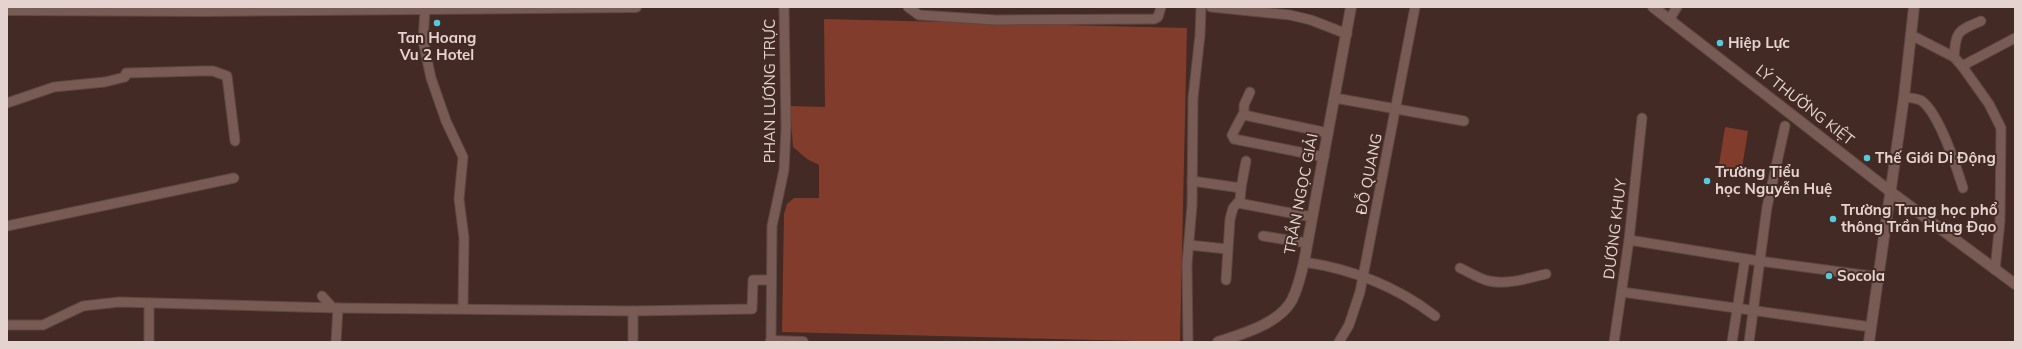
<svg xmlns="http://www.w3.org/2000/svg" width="2022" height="349" viewBox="0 0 2022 349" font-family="Mulish,sans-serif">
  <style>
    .pitch { fill: #813c2b }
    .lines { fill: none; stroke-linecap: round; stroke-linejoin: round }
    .minor-casing { stroke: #5d4843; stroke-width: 11 }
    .tertiary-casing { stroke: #5d4843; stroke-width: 12 }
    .minor { stroke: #785b54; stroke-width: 9 }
    .tertiary { stroke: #785b54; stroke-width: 10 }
    .poi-dot { fill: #54cadd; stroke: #432a24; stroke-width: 1.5 }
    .labels { text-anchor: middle; stroke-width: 4; stroke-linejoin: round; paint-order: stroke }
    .poi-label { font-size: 15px; font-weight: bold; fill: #e4d3cf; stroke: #432a24; text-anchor: start }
    .street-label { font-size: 15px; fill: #e4d3cf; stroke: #432a24 }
  </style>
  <rect width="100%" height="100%" fill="#432a24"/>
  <!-- pitch -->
  <g class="pitch">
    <path d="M824 19 1187 28 1180 342 782 332 784 214 787 204 794 198H819V165L807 159 793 147 790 106 825 107Z"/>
    <path d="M1725 127 1748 131 1741 174 1718 171Z"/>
  </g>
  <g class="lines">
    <defs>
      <g id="minor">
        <path d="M908 7 919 15 996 20 1154 19 1158 17 1161 7"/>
        <path d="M1211 7 1290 15 1311 20 1347 34"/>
        <path d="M425 9 423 41 431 78 446 121 463 157 459 199 464 238 463 308"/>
        <path d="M1669 20 1677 7"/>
        <path d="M1911 35 1954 57 1962 66 2015 38"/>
        <path d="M1954 57C1956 31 1957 31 1981 21"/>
        <path d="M1962 66 1989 104 2001 128 2000 221 1995 270"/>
        <path d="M126 73 202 71H213L227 76 235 141"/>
        <path d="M1904 97C1910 98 1917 98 1922 101 1940 115 1956 166 1963 188"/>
        <path d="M1335 98 1464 121"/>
        <path d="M7 103 54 87 105 82 125 77"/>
        <path d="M1244 115V105L1250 92"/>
        <path d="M1324 157 1234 139 1232 135 1242 116 1244 115 1328 133"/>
        <path d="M1192 181 1241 188 1246 161"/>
        <path d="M1238 203 1312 217"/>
        <path d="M7 226 234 178"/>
        <path d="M1263 236 1307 243"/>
        <path d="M1629 240 1759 261 1879 277"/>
        <path d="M1189 245 1227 249"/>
        <path d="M1304 262C1352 269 1396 286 1435 316"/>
        <path d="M1460 268C1469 272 1479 279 1489 281 1508 285 1528 278 1546 274"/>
        <path d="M1226 280 1230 219 1233 208 1240 200 1241 188"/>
        <path d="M1622 292 1871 327"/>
        <path d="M322 296 332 307"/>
        <path d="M7 325H43L83 306 119 302 338 308 633 311 752 309 753 280H771"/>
        <path d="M149 342V303"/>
        <path d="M336 342 338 308"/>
        <path d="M633 342V311"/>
        <path d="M771 342 772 226 784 170 786 128 784 7"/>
        <path d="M1188 342 1187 264 1192 205 1193 98 1200 35 1201 7"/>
        <path d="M1339 342 1349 325 1360 292 1415 7"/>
        <path d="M1614 342 1629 240 1642 118"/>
        <path d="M1732 342 1745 259"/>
        <path d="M1749 342 1767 207 1785 126"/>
      </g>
      <g id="tertiary">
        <path d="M1653 7 1891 192 2015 284"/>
        <path d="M7 10 205 11 636 7"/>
        <path d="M771 341 803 342"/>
        <path d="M1218 342C1242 334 1279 324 1292 300 1298 288 1301 275 1304 262L1351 7"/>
        <path d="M1869 342 1904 97 1914 7"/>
      </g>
    </defs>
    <!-- minor casing -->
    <use href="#minor" class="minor-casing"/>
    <!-- tertiary casing -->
    <use href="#tertiary" class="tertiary-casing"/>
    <!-- minor -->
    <use href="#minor" class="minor"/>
    <!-- tertiary -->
    <use href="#tertiary" class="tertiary"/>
  </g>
  <!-- markers -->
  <g class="poi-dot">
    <circle cx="437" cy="23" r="4"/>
    <circle cx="1720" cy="43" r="4"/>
    <circle cx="1867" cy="158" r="4"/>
    <circle cx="1707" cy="181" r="4"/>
    <circle cx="1833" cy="219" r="4"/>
    <circle cx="1829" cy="276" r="4"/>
  </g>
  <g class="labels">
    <!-- poi labels -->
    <g class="poi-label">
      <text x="437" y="43" text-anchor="middle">Tan Hoang<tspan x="437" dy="17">Vu 2 Hotel</tspan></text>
      <text x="1728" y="48">Hiệp Lực</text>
      <text x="1875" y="163">Thế Giới Di Động</text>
      <text x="1715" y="177">Trường Tiểu<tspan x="1715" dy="17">học Nguyễn Huệ</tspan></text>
      <text x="1841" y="215">Trường Trung học phổ<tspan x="1841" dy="17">thông Trần Hưng Đạo</tspan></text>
      <text x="1837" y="281">Socola</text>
    </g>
    <!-- street labels -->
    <g class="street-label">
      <text transform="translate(770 91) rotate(-90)" y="5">PHAN LƯƠNG TRỰC</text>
      <text transform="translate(1805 105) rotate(38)" y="5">LÝ THƯỜNG KIỆT</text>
      <text transform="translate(1369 174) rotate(-79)" y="5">ĐỖ QUANG</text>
      <text transform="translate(1301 194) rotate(-79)" y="5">TRẦN NGỌC GIẢI</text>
      <text transform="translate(1615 229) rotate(-83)" y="5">DƯƠNG KHUY</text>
    </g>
  </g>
  <!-- border -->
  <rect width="2022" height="349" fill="none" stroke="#e4d3cf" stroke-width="16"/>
</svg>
